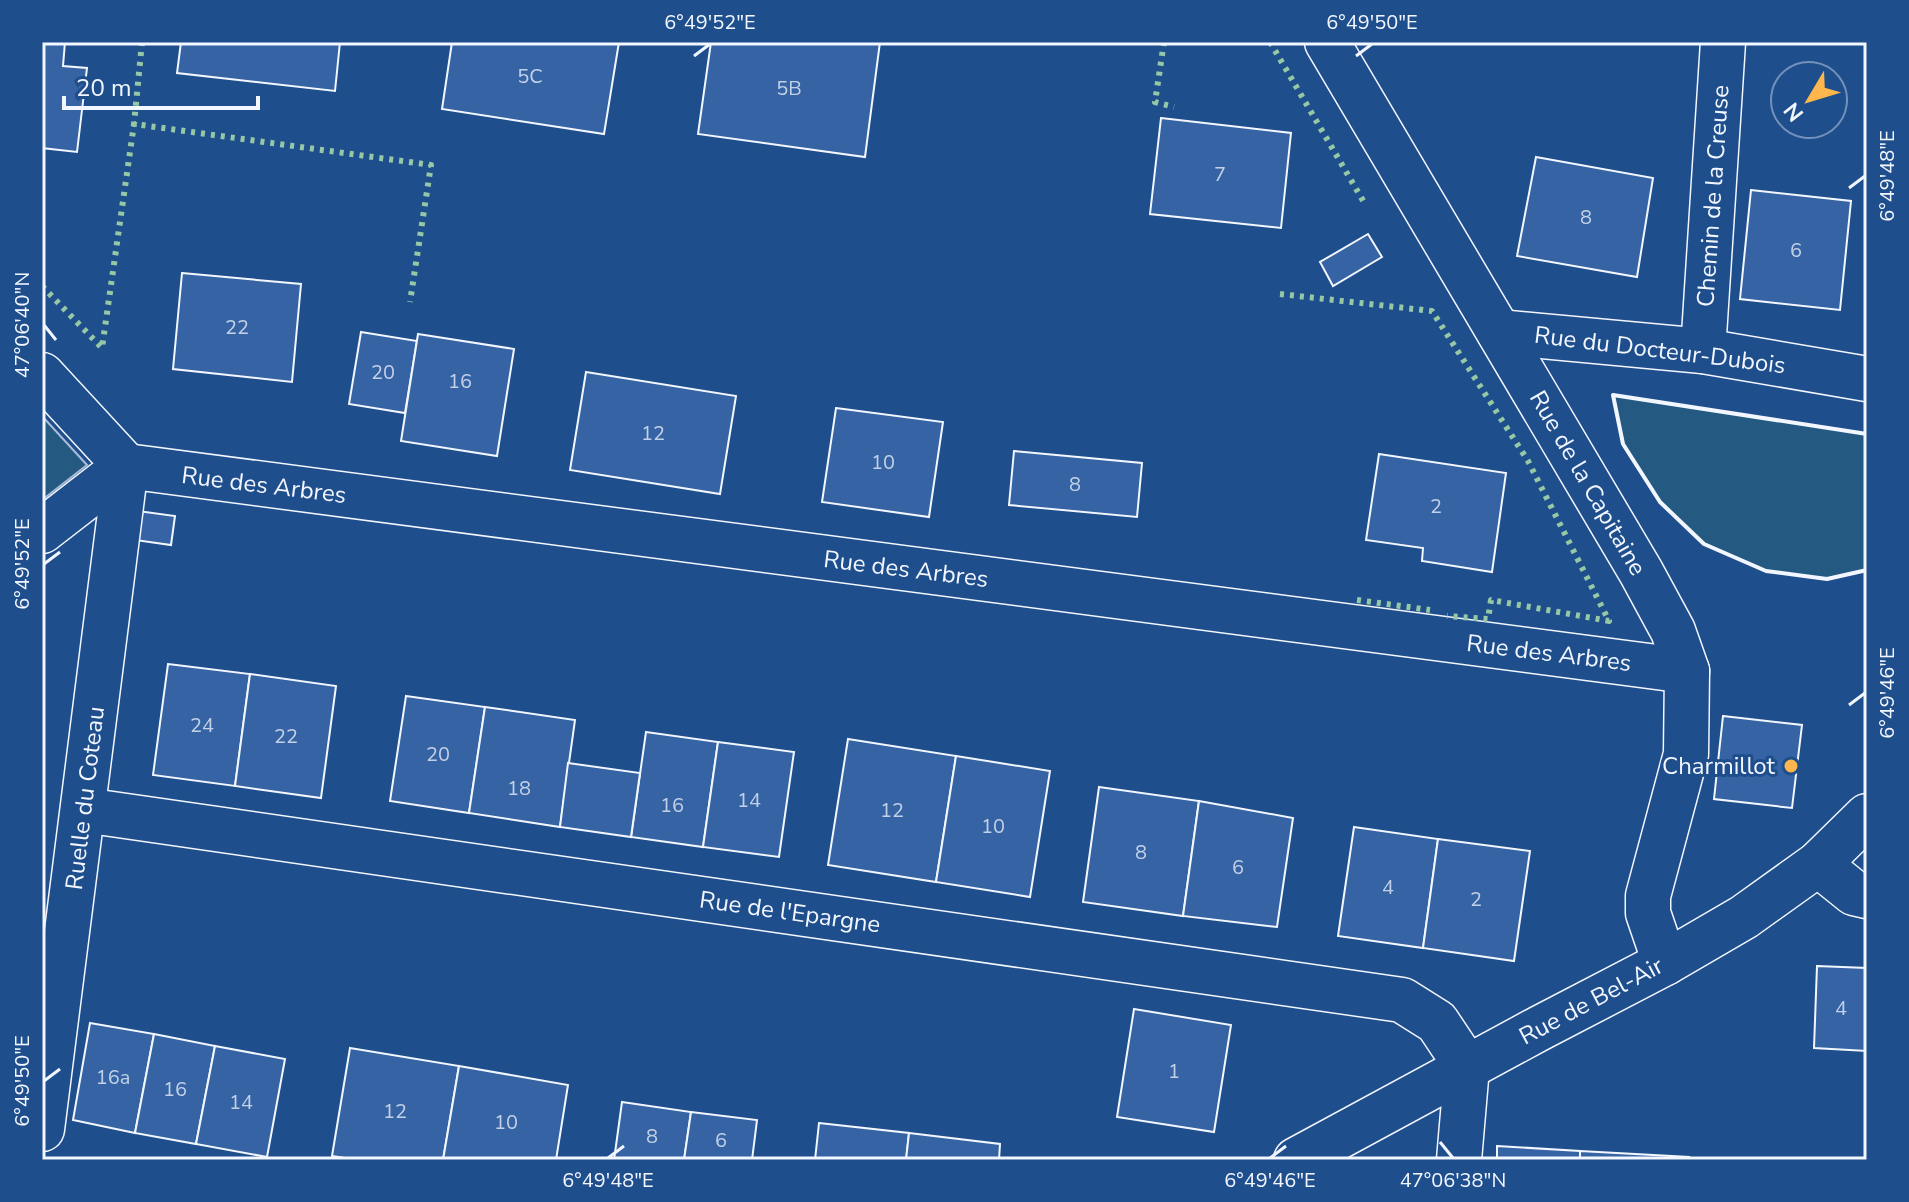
<svg xmlns="http://www.w3.org/2000/svg" width="1909" height="1202" viewBox="0 0 1909 1202" font-family="'Nunito Sans',sans-serif">
  <style>
    .green { fill: #245a82; stroke: #a8bbd7; stroke-width: 2 }
    .building { fill: #3563a3; stroke: #f2f6ff; stroke-width: 2 }
    .lines { fill: none; stroke-linecap: round; stroke-linejoin: round }
    .street-casing { stroke: #f2f6ff; stroke-width: 47 }
    .street { stroke: #1f4e8c; stroke-width: 44 }
    .hedge { stroke: #97c8a6; stroke-width: 6; stroke-dasharray: 4 6; stroke-linecap: butt }
    .wall { stroke: #f2f6ff; stroke-width: 4 }
    .ticks { fill: none; stroke: #f2f6ff; stroke-width: 3 }
    .poi-dot { fill: #ffb74d; stroke: #1f4e8c; stroke-width: 3 }
    .labels { text-anchor: middle; stroke-width: 6; stroke-linejoin: round; paint-order: stroke }
    .number-label { font-size: 20px; fill: #c3d1e8 }
    .street-label { font-size: 24px; fill: #f2f6ff; stroke: #1f4e8c }
    .poi-label { font-size: 24px; fill: #f2f6ff; stroke: #1f4e8c; text-anchor: end }
    .neatline { fill: none; stroke: #f2f6ff; stroke-width: 3 }
    .ticks-label { font-size: 20px; text-anchor: middle; fill: #f2f6ff }
  </style>
  <rect width="100%" height="100%" fill="#1f4e8c"/>
  <!-- green -->
  <g class="green">
    <path d="M1613 395 1867 434V570L1827 579 1766 571 1704 544 1660 502 1623 444Z"/>
    <path d="M42 416 87 465 42 500Z"/>
  </g>
  <!-- building -->
  <g class="building">
    <path d="M42 42H65L63 66 87 68 77 152 42 148Z"/>
    <path d="M181 42H340L335 91 177 73Z"/>
    <path d="M452 42H619L604 134 442 109Z"/>
    <path d="M711 42H880L865 157 698 134Z"/>
    <path d="M1161 118 1291 133 1281 228 1150 214Z"/>
    <path d="M1536 157 1653 178 1637 277 1517 256Z"/>
    <path d="M1751 190 1851 201 1840 310 1740 299Z"/>
    <path d="M1368 234 1382 257 1333 286 1320 262Z"/>
    <path d="M182 273 301 284 292 382 173 369Z"/>
    <path d="M361 332 417 341 405 413 349 404Z"/>
    <path d="M418 334 514 349 497 456 401 441Z"/>
    <path d="M586 372 736 396 720 494 570 470Z"/>
    <path d="M836 408 943 422 929 517 822 502Z"/>
    <path d="M1014 451 1142 463 1137 517 1009 505Z"/>
    <path d="M1379 454 1506 473 1492 572 1422 561 1423 548 1366 540Z"/>
    <path d="M138 511 175 516 171 545 135 540Z"/>
    <path d="M168 664 250 674 235 786 153 775Z"/>
    <path d="M250 674 336 686 321 798 235 786Z"/>
    <path d="M406 696 485 707 469 813 390 801Z"/>
    <path d="M485 707 575 720 560 827 469 813Z"/>
    <path d="M1723 716 1802 725 1792 808 1714 799Z"/>
    <path d="M646 732 718 742 703 847 631 837Z"/>
    <path d="M848 739 956 756 936 882 828 865Z"/>
    <path d="M718 742 794 752 779 857 703 847Z"/>
    <path d="M956 756 1050 771 1030 897 936 882Z"/>
    <path d="M568 763 640 773 631 837 560 827Z"/>
    <path d="M1099 787 1199 801 1183 916 1083 902Z"/>
    <path d="M1199 801 1293 818 1277 927 1183 916Z"/>
    <path d="M1354 827 1438 839 1423 948 1338 936Z"/>
    <path d="M1438 839 1530 851 1514 961 1423 948Z"/>
    <path d="M1817 966 1867 968V1051L1814 1048Z"/>
    <path d="M1134 1009 1231 1025 1214 1132 1117 1117Z"/>
    <path d="M90 1023 154 1034 135 1133 73 1120Z"/>
    <path d="M154 1034 215 1046 196 1144 135 1133Z"/>
    <path d="M215 1046 285 1059 267 1157 196 1144Z"/>
    <path d="M350 1048 459 1066 443 1160H358L332 1156Z"/>
    <path d="M459 1066 568 1085 556 1160H443Z"/>
    <path d="M622 1102 691 1112 684 1160H614Z"/>
    <path d="M691 1112 757 1120 752 1160H684Z"/>
    <path d="M819 1123 909 1133 906 1160H815Z"/>
    <path d="M909 1133 1000 1144 999 1160H906Z"/>
    <path d="M1497 1146 1580 1151V1160H1497Z"/>
    <path d="M1580 1151 1689 1157 1688 1160H1580Z"/>
  </g>
  <g class="lines">
    <defs>
      <g id="street">
        <path d="M1327 42 1641 572 1673 631 1687 671 1686 754 1648 896V913L1665 963"/>
        <path d="M1499 332 1703 351 1867 379"/>
        <path d="M1703 351 1723 42"/>
        <path d="M42 375 126 466 42 531"/>
        <path d="M84 810 1402 1000 1437 1022 1467 1067"/>
        <path d="M1818 864 1854 893 1867 896"/>
        <path d="M42 1129 126 466 1687 671"/>
        <path d="M1296 1160 1540 1028 1665 963 1744 917 1818 864 1867 816"/>
        <path d="M1459 1160 1467 1067"/>
      </g>
    </defs>
    <!-- street casing -->
    <use href="#street" class="street-casing"/>
    <!-- street -->
    <use href="#street" class="street"/>
    <!-- hedge -->
    <g class="hedge">
      <path d="M142 42 134 124 431 165 410 302"/>
      <path d="M1164 42 1155 102 1174 107"/>
      <path d="M1270 42 1365 204"/>
      <path d="M42 286 102 348 134 124"/>
      <path d="M1280 294 1432 311 1528 461 1609 621 1491 600 1488 619 1447 616"/>
      <path d="M1357 600 1430 610"/>
    </g>
    <!-- wall -->
    <path class="wall" d="M1867 434 1613 395 1623 444 1660 502 1704 544 1766 571 1827 579 1867 570"/>
  </g>
  <!-- ticks -->
  <path class="ticks" d="M694 56 710 44M1356 56 1372 44M1849 188 1865 176M44 325 56 340M44 564 60 552M1849 705 1865 693M44 1081 60 1069M1440 1142 1453 1158M608 1158 624 1146M1270 1158 1286 1146"/>
  <!-- markers -->
  <circle class="poi-dot" cx="1791" cy="766" r="8"/>
  <g class="labels">
    <!-- number labels -->
    <g class="number-label">
      <text x="530" y="83">5C</text>
      <text x="789" y="95">5B</text>
      <text x="1220" y="181">7</text>
      <text x="1586" y="224">8</text>
      <text x="1796" y="257">6</text>
      <text x="237" y="334">22</text>
      <text x="383" y="379">20</text>
      <text x="460" y="388">16</text>
      <text x="653" y="440">12</text>
      <text x="883" y="469">10</text>
      <text x="1075" y="491">8</text>
      <text x="1436" y="513">2</text>
      <text x="202" y="732">24</text>
      <text x="286" y="743">22</text>
      <text x="438" y="761">20</text>
      <text x="519" y="795">18</text>
      <text x="749" y="807">14</text>
      <text x="672" y="812">16</text>
      <text x="892" y="817">12</text>
      <text x="993" y="833">10</text>
      <text x="1141" y="859">8</text>
      <text x="1238" y="874">6</text>
      <text x="1388" y="894">4</text>
      <text x="1476" y="906">2</text>
      <text x="1841" y="1015">4</text>
      <text x="1174" y="1078">1</text>
      <text x="113" y="1084">16a</text>
      <text x="175" y="1096">16</text>
      <text x="241" y="1109">14</text>
      <text x="395" y="1118">12</text>
      <text x="506" y="1129">10</text>
      <text x="652" y="1143">8</text>
      <text x="721" y="1147">6</text>
    </g>
    <!-- street labels -->
    <g class="street-label">
      <text transform="translate(1713 196) rotate(-86)" y="8">Chemin de la Creuse</text>
      <text transform="translate(1660 350) rotate(7)" y="8">Rue du Docteur-Dubois</text>
      <text transform="translate(1588 483) rotate(60)" y="8">Rue de la Capitaine</text>
      <text transform="translate(264 485) rotate(7)" y="8">Rue des Arbres</text>
      <text transform="translate(906 569) rotate(7)" y="8">Rue des Arbres</text>
      <text transform="translate(1549 653) rotate(7)" y="8">Rue des Arbres</text>
      <text transform="translate(85 798) rotate(-83)" y="8">Ruelle du Coteau</text>
      <text transform="translate(790 912) rotate(8)" y="8">Rue de l'Epargne</text>
      <text transform="translate(1591 1001) rotate(-28)" y="8">Rue de Bel-Air</text>
    </g>
    <!-- poi labels -->
    <g class="poi-label">
      <text x="1775" y="774">Charmillot</text>
    </g>
  </g>
  <!-- border -->
  <rect width="1909" height="1202" fill="none" stroke="#1f4e8c" stroke-width="88"/>
  <!-- north arrow -->
  <g transform="translate(1809 100) rotate(232)"><circle r="38" fill="#1f4e8c" stroke="#7391ba" stroke-width="2"/>
  <path d="M0-6L14 30L0 20L-14 30Z" fill="#ffb74d"/>
  <text y="-12" font-size="22" font-weight="bold" text-anchor="middle" fill="#f2f6ff">N</text>
  </g>
  <!-- scale -->
  <path d="M64 96v12h194v-12" fill="none" stroke="#f2f6ff" stroke-width="4"/>
  <text x="76" y="96" font-size="24" fill="#f2f6ff" stroke="#1f4e8c" stroke-width="6" paint-order="stroke">20 m</text>
  <rect x="44" y="44" width="1821" height="1114" class="neatline"/>
  <g class="ticks-label">
    <text x="710" y="29">6°49'52"E</text>
    <text x="1372" y="29">6°49'50"E</text>
    <text transform="translate(1887 176) rotate(-90)" y="7">6°49'48"E</text>
    <text transform="translate(22 325) rotate(-90)" y="7">47°06'40"N</text>
    <text transform="translate(22 564) rotate(-90)" y="7">6°49'52"E</text>
    <text transform="translate(1887 693) rotate(-90)" y="7">6°49'46"E</text>
    <text transform="translate(22 1081) rotate(-90)" y="7">6°49'50"E</text>
    <text x="608" y="1187">6°49'48"E</text>
    <text x="1270" y="1187">6°49'46"E</text>
    <text x="1453" y="1187">47°06'38"N</text>
  </g>
</svg>
